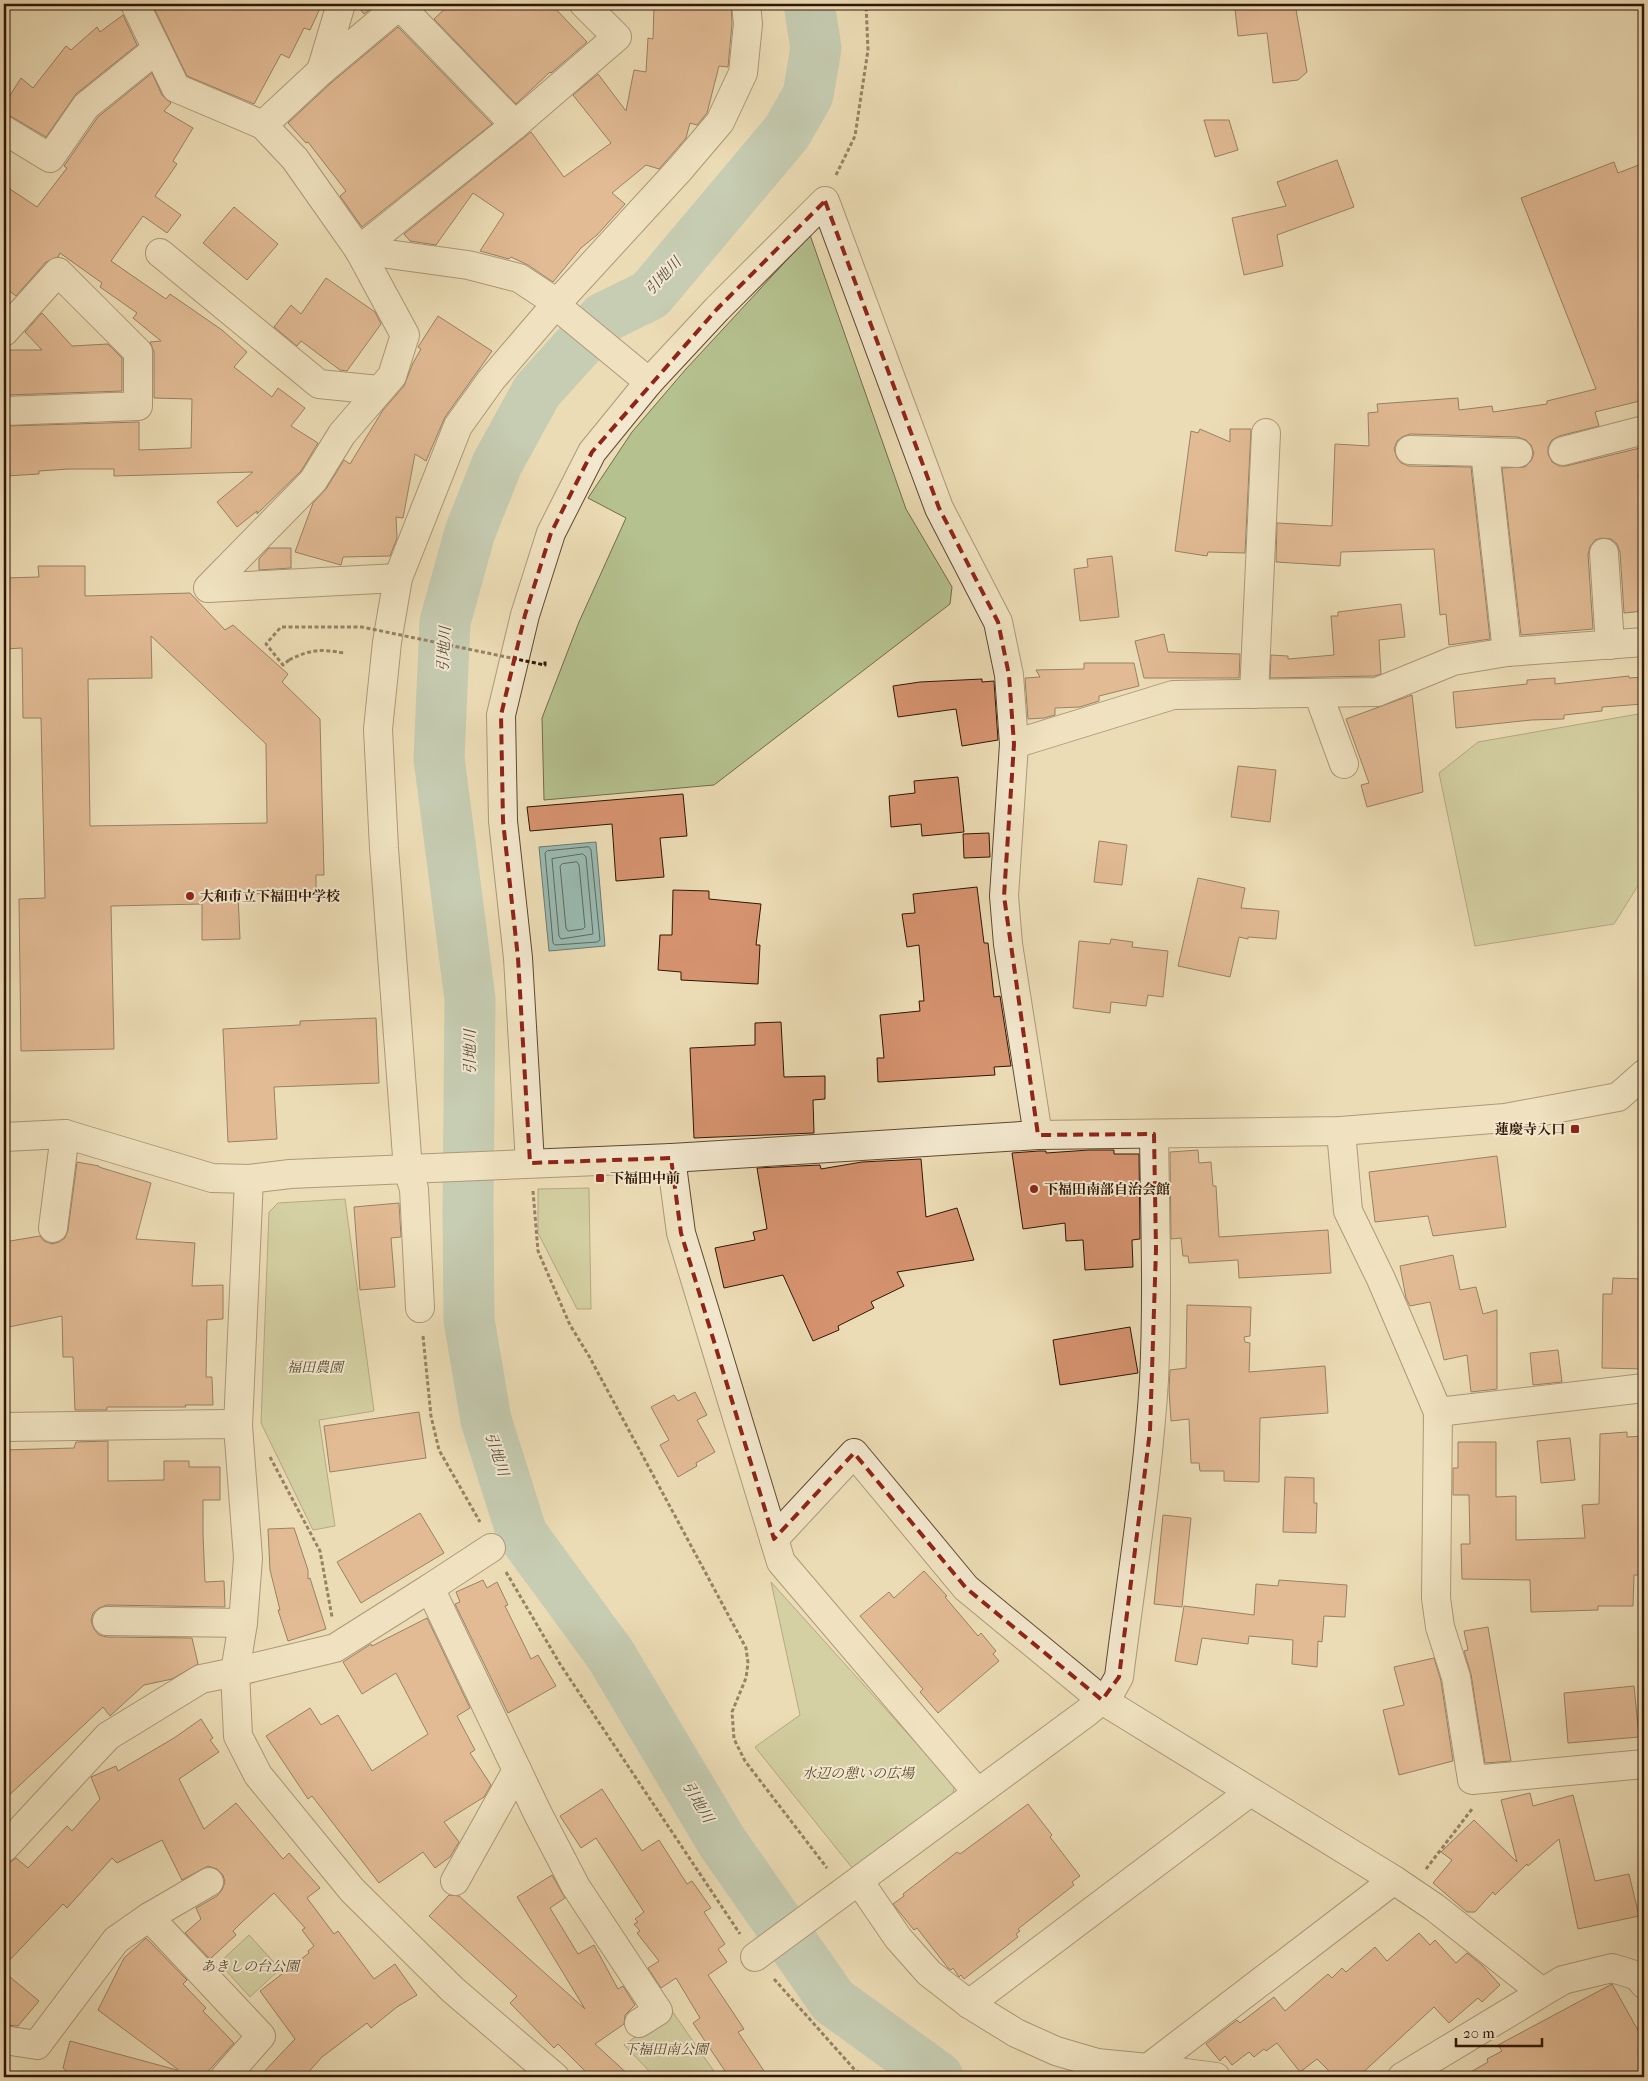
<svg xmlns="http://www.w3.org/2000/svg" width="1648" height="2081" viewBox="0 0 1648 2081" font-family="'IM FELL French Canon','Noto Serif JP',serif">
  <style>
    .green { fill: #b5c18f; stroke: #726c4a }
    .water { fill: #99bab2; stroke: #6f786c }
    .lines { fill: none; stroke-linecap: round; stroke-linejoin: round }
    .shore { stroke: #64685b; stroke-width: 1 }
    .river { stroke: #99bab2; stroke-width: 51 }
    .building { fill: #d6936f; stroke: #301604; fill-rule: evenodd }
    .minor-casing { stroke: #5f4830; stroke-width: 30 }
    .path { stroke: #301604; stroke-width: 3; stroke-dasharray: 4 2.5; stroke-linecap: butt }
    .minor { stroke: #f3e8cf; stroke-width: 28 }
    .path-bridge { stroke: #301604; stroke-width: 3; stroke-dasharray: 4 2.5; stroke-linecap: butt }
    .marked { fill: none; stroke: #8f2418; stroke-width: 4; stroke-dasharray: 10 6; stroke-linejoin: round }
    .poi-dot { fill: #8f2418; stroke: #f3e8cf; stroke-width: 2 }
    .labels { text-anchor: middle; stroke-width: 4; stroke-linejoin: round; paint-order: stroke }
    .poi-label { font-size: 14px; font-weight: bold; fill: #301604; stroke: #f3e8cf; text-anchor: start }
    .park-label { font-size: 14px; font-style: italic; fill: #58492e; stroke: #f3e8cf }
    .water-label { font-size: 15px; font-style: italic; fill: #554f41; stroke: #f3e8cf }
  </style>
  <rect width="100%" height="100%" fill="#ecdcb5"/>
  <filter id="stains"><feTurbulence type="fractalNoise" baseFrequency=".004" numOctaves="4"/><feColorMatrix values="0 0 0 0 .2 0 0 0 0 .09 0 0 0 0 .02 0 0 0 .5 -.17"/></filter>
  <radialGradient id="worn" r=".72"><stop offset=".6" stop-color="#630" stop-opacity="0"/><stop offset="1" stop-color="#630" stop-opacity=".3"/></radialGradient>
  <!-- green -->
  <g class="green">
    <path d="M810 235 906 509 952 587 950 604 714 785 544 800 542 718 579 622 626 518 588 498 632 432 686 369Z"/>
    <path d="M1644 713V876L1614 924 1475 946 1439 773 1478 742Z"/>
    <path d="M589 1188 591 1309H577L538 1233V1189Z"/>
    <path d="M345 1199 374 1411 319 1420 335 1526 313 1530 261 1423 269 1212 278 1203Z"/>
    <path d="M771 1582 954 1785 953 1797 853 1869 755 1747 800 1715Z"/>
    <path d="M249 1935 280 1969 250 1997 219 1963Z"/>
    <path d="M672 2011 718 2077H655L624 2045Z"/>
  </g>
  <!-- water -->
  <path class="water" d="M596 842 605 946 549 951 539 847Z"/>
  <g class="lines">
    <!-- shore -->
    <g class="shore">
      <path d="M589 847 591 850 600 940 597 942 555 945 553 943 545 853 547 851Z"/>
      <path d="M583 854 586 857 593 934 561 939 559 936 552 859Z"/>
      <path d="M577 862 579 865 585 927 583 929 568 931 566 928 560 866 562 864Z"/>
    </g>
    <!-- river -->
    <path class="river" d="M809 4 816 48 808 95 787 132 650 295 603 318 537 391 497 464 470 532 445 622 439 758 470 999 468 1212 469 1320 486 1420 522 1534 610 1654 722 1842 833 2001 938 2077"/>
  </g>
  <!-- building -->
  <g class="building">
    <path d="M152 4H322L310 30 304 28 289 58 281 54 254 104 187 76Z"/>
    <path d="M356 4H377L364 14Z"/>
    <path d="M450 4H551L587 42 551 73 550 72 516 104 434 19Z"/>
    <path d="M654 4H731L732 24 728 67 719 66 707 113 697 125 690 123 686 138 659 169 646 165 612 193 625 204 597 235 581 248 553 282 528 265 511 257 509 259 480 251 504 214 473 193 436 245 410 241 404 234 531 132 564 177 611 143 573 95 598 74 626 111 634 70 646 72 648 38 653 39Z"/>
    <path d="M1295 4 1307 72 1298 80 1273 83 1267 33 1238 36 1235 9Z"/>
    <path d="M123 15 137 45 76 94 46 137 12 117 4 114V105L21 78 33 88 66 46 71 50 97 27 100 32Z"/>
    <path d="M398 27 492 124 362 227 340 196 346 191 308 142 306 143 288 123 331 83Z"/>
    <path d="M152 73 162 95 171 103 164 111 193 128 173 161 177 164 155 196 181 215 167 233 143 216 111 261 166 299 170 294 222 330 247 352 234 367 272 397 278 388 305 408 291 426 318 443 301 471 257 514V511L237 527 217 502 253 472 114 476V469H69L39 471V474L6 476 4 436H8V426L139 422V450L191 448 192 399 154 398V352L150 342 161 341 133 318 137 313 100 287 102 283 60 253 58 257 46 262 16 296 4 287V185L37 207 67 168 64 166 98 117Z"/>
    <path d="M1204 120H1229L1238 150 1215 157Z"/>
    <path d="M1337 160 1354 207 1277 235 1283 266 1244 275 1232 218 1286 206 1277 182Z"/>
    <path d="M1614 162 1618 173 1644 163V400L1595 412 1599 426 1559 436 1552 440 1548 447V454L1552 462 1559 466H1566L1644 447V473L1638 474 1644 550V611L1624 613 1620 552 1617 544 1611 539 1602 538 1595 540 1590 547 1588 554 1593 629 1521 635 1502 468 1525 467 1531 461 1534 453 1531 445 1526 440 1518 437 1410 434 1402 437 1397 441 1394 449 1397 458 1401 463 1409 466 1471 467 1490 639 1449 645 1446 614 1440 615 1434 549 1341 552 1340 566 1276 562 1277 523 1332 526 1335 444 1369 446 1368 413 1378 412 1377 404 1458 398 1459 410 1492 406 1493 412 1547 404V401L1596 389 1521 198Z"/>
    <path d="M234 207 278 244 247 280 203 243Z"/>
    <path d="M326 278 375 312 381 324 347 371 340 370 301 341 297 346 274 327 291 305 301 314Z"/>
    <path d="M42 313 72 346 108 344 122 358V391L6 395 4 350H42L25 332Z"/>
    <path d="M438 316 492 351 445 417 426 461 415 454 403 518 396 517 397 538 390 556 343 557 341 565 295 552 313 503 326 489 344 460 350 464 383 410 404 386 413 363 421 349 418 347Z"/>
    <path d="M1200 429 1230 442V429H1251L1245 553 1208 552 1207 556 1175 551 1191 431 1198 433Z"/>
    <path d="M269 548H291V568L259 570V559Z"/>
    <path d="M1112 556 1119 617 1080 621 1074 569 1088 567 1087 559Z"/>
    <path d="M38 566H85V596L190 593 225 630 233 625 288 674 282 682 320 719 324 875H316V893L238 894 240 939 202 940V904L111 906 114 1049 21 1051 19 899 45 898 41 718H23L22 648 5 649 4 578 39 577ZM151 636 266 744 267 823 90 826 88 679 152 678Z"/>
    <path d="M1401 604 1405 637 1379 640 1381 674 1374 676 1270 678 1271 655 1288 656V659L1334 655 1331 616H1338V612Z"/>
    <path d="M1164 634 1168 652 1240 654 1239 678H1144L1135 641Z"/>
    <path d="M1084 663H1134L1139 686 1099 696V701L1080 707 1055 708V715L1044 718 1028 719 1025 678 1040 677 1036 670 1084 669Z"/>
    <path d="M1629 676V678L1644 677V704L1602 707V711L1564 715V719L1531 720 1456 728 1453 692 1527 684V680L1555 678V684Z"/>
    <path d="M982 679V682L994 681 998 740 962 746 956 709 898 717 893 686 920 682Z"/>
    <path d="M1412 695 1423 792 1367 807 1361 785 1369 783 1346 719Z"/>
    <path d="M1238 766 1276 770 1270 822 1231 817Z"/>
    <path d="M958 777 964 832 922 836 921 824 891 827 889 796 915 793 914 781Z"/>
    <path d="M683 794 687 836 660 838 664 877 616 881 612 824 530 831 527 807Z"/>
    <path d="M989 833 990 857 964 858 963 834Z"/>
    <path d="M1099 841 1127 845 1122 885 1094 882Z"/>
    <path d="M1198 878 1245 888 1241 908 1279 911 1276 939 1248 937V939L1239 937 1230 977 1178 966Z"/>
    <path d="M977 887 984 943H988L994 997 1000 996 1011 1066 994 1067 995 1075 878 1082 877 1058H884L880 1015 920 1011 919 1001H924L919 945 907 947 902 914 915 913 913 894Z"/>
    <path d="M673 890 709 891V899L761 904 756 945H760L758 984 681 980V972L658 970 660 935H672Z"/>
    <path d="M1111 939 1133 942 1132 947 1168 951 1163 997 1148 995 1146 1006 1111 1002 1110 1013 1073 1008 1079 941 1110 944Z"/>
    <path d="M376 1018 379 1083 274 1087 277 1139 228 1142 223 1029 300 1025V1021Z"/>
    <path d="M781 1022 784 1077 825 1076V1099L813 1100 814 1133 694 1138 690 1048 755 1045V1023Z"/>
    <path d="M1089 1150H1114V1154H1139L1140 1239 1132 1240 1133 1267 1085 1270 1083 1240 1066 1241 1065 1223 1023 1229 1012 1153 1039 1151H1046V1153Z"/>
    <path d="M1198 1150 1199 1163 1211 1162 1213 1186H1216L1219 1237 1328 1230 1331 1273 1239 1278 1238 1260 1189 1263 1188 1256H1183L1181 1238 1171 1239 1170 1152Z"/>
    <path d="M1497 1156 1506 1227 1433 1236 1428 1216 1375 1222 1369 1172Z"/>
    <path d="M921 1159 926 1217 957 1208 974 1260 897 1272 904 1286 871 1302 874 1308 838 1326 839 1330 813 1341 783 1275 724 1288 715 1248 755 1240 753 1232 767 1229 757 1168 820 1165 821 1169 862 1162Z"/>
    <path d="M77 1162 99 1166V1167L151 1183 136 1239 195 1243 192 1286 223 1285V1319L207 1320 206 1377H212L213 1405H185L186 1407H107V1410H75L73 1357H63L62 1316 4 1328V1242L40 1236 44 1241 52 1244 59 1242 65 1238 68 1230Z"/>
    <path d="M399 1203 401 1237 391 1238 395 1287 360 1290 354 1207Z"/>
    <path d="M1453 1255 1460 1290 1476 1287 1483 1314 1497 1310V1389L1471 1392 1467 1355 1444 1360 1430 1302 1410 1306 1406 1298 1400 1266Z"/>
    <path d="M1613 1278 1644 1279V1369L1602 1368 1603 1294H1612Z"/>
    <path d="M1187 1305 1251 1307 1250 1336 1244 1337 1245 1342 1250 1343 1249 1372 1325 1366 1328 1413 1260 1418 1259 1482 1224 1481V1471H1200L1199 1463H1191L1189 1419 1171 1421 1169 1390 1170 1370 1186 1368Z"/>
    <path d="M1130 1327 1138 1373 1060 1385 1053 1340Z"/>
    <path d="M1558 1350 1562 1382 1533 1385 1530 1353Z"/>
    <path d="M695 1392 707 1415 697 1420 715 1452 696 1463 697 1466 678 1477 660 1445 669 1440 651 1407 674 1395 678 1401Z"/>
    <path d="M419 1412 426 1458 330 1472 324 1426Z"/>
    <path d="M1627 1432V1437L1644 1436V1575H1634L1633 1606H1598V1610L1531 1612 1530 1580 1462 1579 1461 1544H1470L1469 1495H1453V1468H1458V1442H1496V1497L1516 1496V1540L1585 1538 1582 1505 1599 1504 1600 1434Z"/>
    <path d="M1570 1438 1575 1480 1541 1483 1537 1441Z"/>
    <path d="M108 1441V1481L164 1480V1461H189V1467H220V1500H203V1534L205 1582 224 1581 225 1607 107 1605 99 1608 93 1613 91 1621 94 1629 99 1635 107 1637 192 1638 198 1664 172 1679 144 1685 110 1716 103 1707 4 1800V1556H7L4 1450 74 1448 76 1442Z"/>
    <path d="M1285 1477 1314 1478V1503H1317L1316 1533 1283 1532Z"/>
    <path d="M420 1513 444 1553 361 1603 337 1562Z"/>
    <path d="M1163 1515 1191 1518 1182 1607 1154 1604Z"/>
    <path d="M294 1528 308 1570V1579L310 1578 326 1629 288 1641 278 1610H280L270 1570 268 1529Z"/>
    <path d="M924 1571 947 1596 945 1597 978 1636 981 1633 996 1651 993 1654 999 1661 938 1713 920 1692 923 1689 860 1616 889 1592 894 1598Z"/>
    <path d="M483 1580 487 1588 497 1582 508 1605 505 1606 531 1659 538 1655 556 1686 508 1713 455 1604 460 1602 456 1592Z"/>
    <path d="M1279 1580 1347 1585 1345 1617 1324 1616 1322 1642 1318 1641 1317 1667 1292 1664 1293 1640 1249 1636 1248 1644 1202 1638 1197 1665 1175 1661 1184 1606 1254 1615 1256 1584 1278 1586Z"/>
    <path d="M427 1618 470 1708 457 1716 475 1750 470 1753 491 1785 484 1797 444 1822 459 1842 450 1857 435 1868 423 1852 379 1883 312 1796 308 1799 266 1736 310 1708 321 1725 338 1715 372 1771 428 1734 396 1673 362 1694 343 1662 371 1644 372 1646Z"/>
    <path d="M1488 1627 1511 1761 1485 1763 1471 1674 1464 1651 1468 1650 1464 1631Z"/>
    <path d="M1434 1658 1441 1681 1453 1761 1399 1775 1383 1710 1404 1705 1394 1667Z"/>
    <path d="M1634 1686 1639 1737 1568 1743 1564 1693Z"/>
    <path d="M201 1719 213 1738 210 1740 219 1752 179 1779 204 1829 236 1803 283 1859 289 1853 320 1888 307 1898 334 1934 338 1931 374 1979 395 1964 417 1995 397 2007 371 2028 367 2023 322 2057 304 2077H259L295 2039 260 1991 309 1953 308 1951 314 1946 302 1930 305 1928 274 1893 242 1922 233 1931 236 1935 210 1959 185 1933 201 1919 196 1908 217 1896 222 1890 225 1882 223 1875 217 1869 208 1866 182 1880 162 1840 117 1863 112 1858 67 1908 63 1904 4 1966V1863H9L16 1858 28 1868 67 1826 72 1831 100 1799 91 1777 116 1766 118 1771 174 1738Z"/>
    <path d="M602 1789 642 1851 659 1840 687 1884 692 1881 711 1908 704 1912 725 1944 718 1949 727 1962 708 1975 744 2029 738 2032 768 2077H729L693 2023 700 2018 676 1978 661 1988 648 1968 659 1961 637 1933 640 1931 634 1924 638 1922 635 1919 644 1912 596 1838 581 1848 560 1816Z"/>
    <path d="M1530 1793 1533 1806 1573 1795 1595 1881 1629 1874 1639 1916 1578 1929 1559 1839 1528 1866 1527 1864 1495 1895 1493 1892 1475 1912H1467L1433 1883 1452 1860 1441 1852 1474 1820 1517 1862 1501 1800Z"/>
    <path d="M1028 1804 1052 1835 1050 1837 1080 1876 1072 1882 1074 1885 1018 1929 1020 1931 1016 1934 1018 1937 964 1979 961 1975 959 1977 953 1968 951 1970 948 1968 917 1928 914 1930 893 1904 904 1896 903 1894 957 1852 960 1854Z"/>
    <path d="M552 1875 565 1898 550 1908 578 1954 594 1945 618 1989 623 1986 635 2005 625 2015 624 2024 595 2044 631 2077H591L558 2044 554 2048 510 2003 517 1996 429 1916 449 1895 459 1896 585 2009 517 1897Z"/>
    <path d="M1419 1933 1430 1945 1435 1940 1456 1963 1467 1953 1482 1965 1500 1985 1482 2002 1478 1998 1449 2023 1434 2007 1358 2077H1335L1317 2059 1300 2072 1277 2043 1266 2051 1264 2049 1254 2057 1249 2052 1232 2065 1225 2056 1220 2061 1206 2044 1237 2020 1240 2023 1274 1997 1285 2011 1328 1974 1332 1978 1342 1968 1346 1972 1375 1947 1387 1961Z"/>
    <path d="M146 1938 187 1980 183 1984 206 2008 203 2011 234 2043 203 2077H188L98 2010 124 1958Z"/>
    <path d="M4 1972 39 2001 18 2026 4 2025Z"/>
    <path d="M1612 1984 1644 2041V2071L1632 2077H1462L1488 2062 1487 2059 1502 2051 1498 2045Z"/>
    <path d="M70 2041 177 2070 176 2077H74L63 2068Z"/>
  </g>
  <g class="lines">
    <defs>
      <g id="minor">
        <path d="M135 4 176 88 263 125"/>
        <path d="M399 5 515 125"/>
        <path d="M321 71 341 4"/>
        <path d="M4 130 50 158 86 106 157 49"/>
        <path d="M359 250 515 125 617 37 584 4"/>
        <path d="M359 250 468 265 519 278 557 303 564 312 649 382"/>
        <path d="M160 253 319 384 379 390"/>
        <path d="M4 332 58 272 138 352V406L4 411"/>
        <path d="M1410 450 1485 452"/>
        <path d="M1563 451 1644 430"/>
        <path d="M1604 553 1610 645"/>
        <path d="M398 578 208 588 313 481 342 434 392 376 405 335 359 250 295 159 263 125 321 71 401 4"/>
        <path d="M1507 652 1485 452 1518 453"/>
        <path d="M1318 693 1344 764"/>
        <path d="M1254 694 1266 433"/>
        <path d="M1014 744 1173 695 1377 692 1453 661 1507 652 1644 642"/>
        <path d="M1341 1131 1348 1211 1381 1279 1438 1412 1436 1598 1440 1627 1456 1677 1472 1780 1644 1764"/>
        <path d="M4 1137 65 1134 212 1178 249 1179 290 1174 671 1158 1038 1135 1341 1131 1505 1118 1618 1097 1644 1074"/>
        <path d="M671 1158 681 1233 781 1562 977 1792"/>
        <path d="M530 1163 518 958 503 821 501 715 525 615 551 533 592 452 649 382 717 309 825 201 939 508 998 622 1009 675 1014 744 1004 896 1008 944 1038 1135"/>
        <path d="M249 1179 238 1426 248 1558 243 1623 235 1672 238 1736 258 1775 352 1890 453 1990 555 2077"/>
        <path d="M53 1228 65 1134"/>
        <path d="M420 1308 414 1189 408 1170 384 848 378 729 387 642 398 578 458 426 491 380 557 303 680 169 720 122 743 73 748 24 746 4"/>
        <path d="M1438 1412 1644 1388"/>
        <path d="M4 1427 225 1424 238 1426"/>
        <path d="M774 1539 854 1453 966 1588 1102 1700 1394 1880"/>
        <path d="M430 1588 491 1548"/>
        <path d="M107 1621 243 1623"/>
        <path d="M4 1848 108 1736 201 1679 235 1672 335 1648 430 1588 538 1814 576 1887 658 2011 639 2023"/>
        <path d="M455 1881 517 1770"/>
        <path d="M859 1881 898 1938 929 1973 969 2004 1016 2033 1056 2051 1097 2063 1148 2068 1216 2077"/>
        <path d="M149 1917 261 2036 225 2077"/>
        <path d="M755 1957 1086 1713 1110 1693 1119 1677C1131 1579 1148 1479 1154 1380 1158 1298 1155 1216 1154 1134"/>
        <path d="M969 2004 1250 1792"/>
        <path d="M4 2040 37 2045 116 1940 149 1917 209 1882"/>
        <path d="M1148 2068 1394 1880 1434 1907 1542 1992"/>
        <path d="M1402 2077 1563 1980 1612 1968 1638 1976 1644 1984"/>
      </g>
    </defs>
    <!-- minor casing -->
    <use href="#minor" class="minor-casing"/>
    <!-- path -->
    <g class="path">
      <path d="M836 175 855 136 868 50 866 4"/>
      <path d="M289 660C311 649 321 649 344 653"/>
      <path d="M533 1191 538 1251 570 1325 589 1356 746 1648 748 1663 746 1678 732 1712 734 1739 745 1761 827 1868"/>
      <path d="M423 1336 431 1416 439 1450 480 1522"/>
      <path d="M270 1457 320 1551 332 1617"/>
      <path d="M506 1572 560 1664 740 1934"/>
      <path d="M1426 1869 1472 1809"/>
      <path d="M774 1979 854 2069 865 2077"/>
    </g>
    <!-- minor -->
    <use href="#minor" class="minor"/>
    <!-- path-bridge -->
    <path class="path-bridge" d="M289 660 283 665 266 644 281 627H362L545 665V660"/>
  </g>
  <!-- marked area -->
  <path d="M0 0H1648V2081H0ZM825 201 939 508 998 622 1009 675 1014 744 1004 896 1038 1135 1154 1134 1156 1249 1150 1431 1119 1677 1102 1700 966 1588 854 1453 774 1539 681 1233 671 1158 530 1163 518 958 503 821 501 715 525 615 551 533 592 452 717 309Z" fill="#ecdcb5" fill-opacity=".55" fill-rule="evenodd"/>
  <path class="marked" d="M825 201 939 508 998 622 1009 675 1014 744 1004 896 1038 1135 1154 1134 1156 1249 1150 1431 1119 1677 1102 1700 966 1588 854 1453 774 1539 681 1233 671 1158 530 1163 518 958 503 821 501 715 525 615 551 533 592 452 717 309Z"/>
  <!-- markers -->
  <g class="poi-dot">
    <circle cx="190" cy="896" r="5"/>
    <rect x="1570" y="1124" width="10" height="10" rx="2.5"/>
    <rect x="595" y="1173" width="10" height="10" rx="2.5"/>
    <circle cx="1034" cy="1189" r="5"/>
  </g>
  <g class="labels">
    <!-- poi labels -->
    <g class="poi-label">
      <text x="200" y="901">大和市立下福田中学校</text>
      <text x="1565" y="1134" text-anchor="end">蓮慶寺入口</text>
      <text x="610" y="1183">下福田中前</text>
      <text x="1044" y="1194">下福田南部自治会館</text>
    </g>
    <!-- park labels -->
    <g class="park-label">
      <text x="315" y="1372">福田農園</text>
      <text x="858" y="1778">水辺の憩いの広場</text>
      <text x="250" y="1971">あきしの台公園</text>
      <text x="666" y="2054">下福田南公園</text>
    </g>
    <!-- water labels -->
    <g class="water-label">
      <text transform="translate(663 276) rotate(-47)" y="5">引地川</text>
      <text transform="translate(444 649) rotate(-87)" y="5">引地川</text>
      <text transform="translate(470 1052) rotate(-90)" y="5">引地川</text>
      <text transform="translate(497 1454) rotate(72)" y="5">引地川</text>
      <text transform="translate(698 1802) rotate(59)" y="5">引地川</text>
    </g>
  </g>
  <!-- margin -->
  <rect width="1648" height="2081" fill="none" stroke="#ecdcb5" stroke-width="20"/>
  <rect x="5" y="5" width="1638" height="2071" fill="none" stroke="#301604" stroke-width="2.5"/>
  <rect x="10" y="10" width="1628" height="2061" fill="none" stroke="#301604"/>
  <!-- scale -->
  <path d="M1456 2038v8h86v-8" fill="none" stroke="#301604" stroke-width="2.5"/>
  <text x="1463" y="2038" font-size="15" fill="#301604" stroke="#f3e8cf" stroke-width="4" paint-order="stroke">20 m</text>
  <rect width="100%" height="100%" filter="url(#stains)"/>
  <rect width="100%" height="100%" fill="url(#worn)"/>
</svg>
